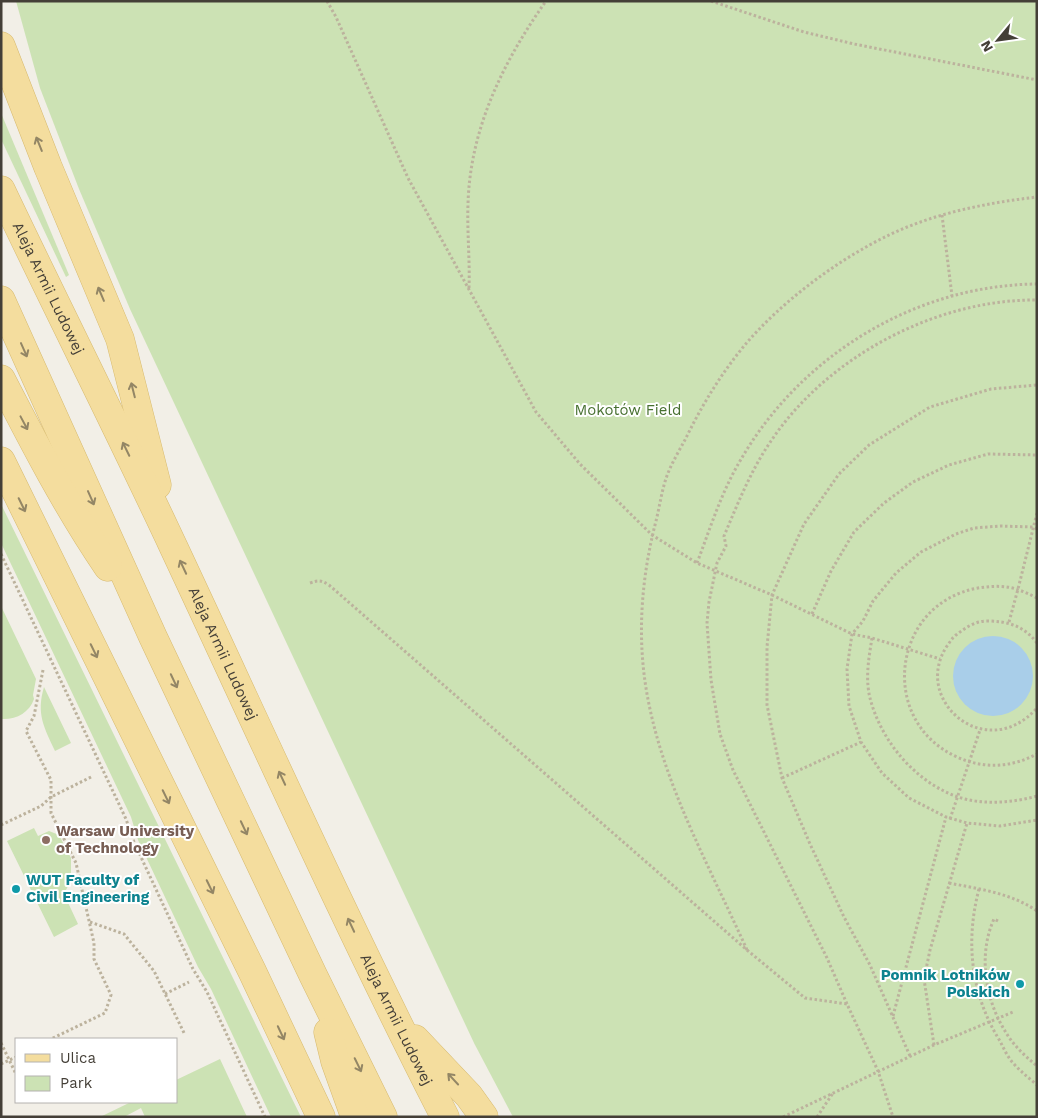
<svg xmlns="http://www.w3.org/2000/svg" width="1038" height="1118" viewBox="0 0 1038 1118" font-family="'Work Sans',sans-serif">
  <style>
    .green { fill: #cce2b4 }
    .water { fill: #a9cee9 }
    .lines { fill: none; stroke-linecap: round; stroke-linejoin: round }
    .major-casing { stroke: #d7ba6f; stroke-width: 29 }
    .path { stroke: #bcb29d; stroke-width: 3; stroke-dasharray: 2.5 2.5; stroke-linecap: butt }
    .major { stroke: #f4dd9e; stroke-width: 28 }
    .oneway { stroke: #938665 }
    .education-dot { fill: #8d6e63; stroke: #fff; stroke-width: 2 }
    .culture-dot { fill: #0f9aa8; stroke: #fff; stroke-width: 2 }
    .labels { text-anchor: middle; stroke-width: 4; stroke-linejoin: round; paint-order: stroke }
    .street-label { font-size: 15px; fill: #443f37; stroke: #fff }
    .park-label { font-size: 15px; fill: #477030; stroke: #fff }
    .education-label { font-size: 15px; font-weight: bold; fill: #785e54; stroke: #fff; text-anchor: start }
    .culture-label { font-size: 15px; font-weight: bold; fill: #0d838f; stroke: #fff; text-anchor: start }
  </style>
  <rect width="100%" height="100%" fill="#f2efe7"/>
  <!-- green -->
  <g class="green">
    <path d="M16 1H1037V1117H513L474 1043 130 309 79 189 40 88Z"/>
    <path d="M1 113 69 275 66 277 1 139Z"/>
    <path d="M1 504 301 1117H271L211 989 198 967 138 840 131 817 1 543Z"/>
    <path d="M1 606 36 679 33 695 34 699C29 713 16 720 1 719Z"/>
    <path d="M44 687 71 743 55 751C44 727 36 714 44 687Z"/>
    <path d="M34 828 38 836 49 831 59 835 71 858V880L64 894 78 924 54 937 7 841Z"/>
    <path d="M220 1059 247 1117H145L141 1108 124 1117H100L131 1102H176V1080Z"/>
  </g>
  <!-- water -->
  <circle class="water" cx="993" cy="676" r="40"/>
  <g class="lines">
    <defs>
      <g id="major">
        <path d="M1 46 48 167 120 339 157 485"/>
        <path id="s1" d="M1 190C58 310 118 428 174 548 263 738 349 930 445 1117"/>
        <path d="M1 300 153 637 313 975 383 1117"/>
        <path d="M1 379C34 443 67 507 108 567"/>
        <path d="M1 461 252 971 321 1117"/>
        <path d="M328 1032 335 1061 355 1117"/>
        <path d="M415 1039 469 1096 484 1117"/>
      </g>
    </defs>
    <!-- major casing -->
    <use href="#major" class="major-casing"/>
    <!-- path -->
    <g class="path">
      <path d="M327 1 336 17 408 178 536 412 580 464 652 535 697 563 772 595 852 634 872 638 940 659"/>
      <path d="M711 1 804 32 854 44 1037 80"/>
      <path d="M942 215 952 296"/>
      <path d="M469 288C470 260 467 232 468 204 470 129 503 62 546 1"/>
      <path d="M1037 529 1033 527 1000 526 974 528 956 534 921 552 896 573 873 601 863 621 852 634 847 669 849 706 861 742 882 773 909 798 946 817 967 823 1000 826 1037 820"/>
      <path d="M1 554 126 819 134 842 193 969 207 992 265 1117"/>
      <path d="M697 563C710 529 721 493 740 461 800 356 915 285 1037 284"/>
      <path d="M310 583C318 580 321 580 329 585L747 950 805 998 847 1004 878 1071 893 1117"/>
      <path d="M1037 598C1031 595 1025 592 1019 590 1006 585 991 586 978 588 892 603 877 721 957 757 984 769 1010 768 1037 754"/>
      <path d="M812 614 831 571 854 532 884 503 913 482 949 465 988 454 1037 455"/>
      <path d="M1009 622 1018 589 1037 513"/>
      <path d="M872 638C869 657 865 678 870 698 881 741 915 782 958 797 982 805 1012 803 1037 796"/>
      <path d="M1037 643C1024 626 1008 621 987 621 975 621 965 628 956 635 952 638 950 642 947 646 911 700 986 765 1037 708"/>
      <path d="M43 670 34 716 26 731 51 780V813L76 863 94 943V959L111 995 105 1013 51 1039"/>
      <path d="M782 778 861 742"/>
      <path d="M950 819 980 730"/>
      <path d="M1 825 41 806 51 797 93 776"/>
      <path d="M949 883C979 889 1011 893 1037 911"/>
      <path d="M979 889C965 942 971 995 1000 1041 1004 1049 1008 1058 1014 1064 1021 1072 1029 1078 1037 1085"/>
      <path d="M998 921 994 919C978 954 985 999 1005 1031 1013 1045 1025 1056 1037 1066"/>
      <path d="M90 922 124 934 154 971 185 1035"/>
      <path d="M747 950C709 865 661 781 646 688 637 632 642 575 656 521 660 505 662 488 668 473 673 461 680 449 686 438 702 405 721 374 744 346 781 302 837 260 889 235 935 213 986 203 1037 197"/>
      <path d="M165 994 189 982"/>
      <path d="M847 1004 827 958 733 770 720 734 711 680 707 623 709 602 717 563 726 546 724 536C738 503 751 470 771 441 827 357 936 299 1037 300"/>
      <path d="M893 1016 946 817"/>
      <path d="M1 1043 16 1074"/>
      <path d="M934 1045 924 979 930 950 967 823"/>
      <path d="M910 1056 870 965 844 917 810 844 782 778 767 705V647L772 595 804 524 839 474 869 445 930 407 991 389 1037 385"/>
      <path d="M1 1064 16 1057"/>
      <path d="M783 1117 934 1045 1013 1012"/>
      <path d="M817 1117 833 1093"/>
    </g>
    <!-- major -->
    <use href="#major" class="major"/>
  </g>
  <!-- one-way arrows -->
  <defs><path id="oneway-shaft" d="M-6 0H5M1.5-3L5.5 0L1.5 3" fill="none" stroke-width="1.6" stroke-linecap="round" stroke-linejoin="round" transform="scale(1.25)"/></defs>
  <g class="oneway">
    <use href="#oneway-shaft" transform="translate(39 144) rotate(-112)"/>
    <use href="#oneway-shaft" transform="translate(101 294) rotate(-113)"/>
    <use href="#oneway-shaft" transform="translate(24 350) rotate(66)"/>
    <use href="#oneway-shaft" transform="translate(133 390) rotate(-104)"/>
    <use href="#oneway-shaft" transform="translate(24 423) rotate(62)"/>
    <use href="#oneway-shaft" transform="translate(126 449) rotate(-116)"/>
    <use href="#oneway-shaft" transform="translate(91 498) rotate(66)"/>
    <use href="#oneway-shaft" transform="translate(22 505) rotate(64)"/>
    <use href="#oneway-shaft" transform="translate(183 567) rotate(-115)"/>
    <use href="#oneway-shaft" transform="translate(94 651) rotate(64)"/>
    <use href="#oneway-shaft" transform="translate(174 681) rotate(65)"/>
    <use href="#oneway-shaft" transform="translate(282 778) rotate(-115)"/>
    <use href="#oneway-shaft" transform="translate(166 797) rotate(64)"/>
    <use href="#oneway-shaft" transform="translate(244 828) rotate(65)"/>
    <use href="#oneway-shaft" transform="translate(210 887) rotate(64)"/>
    <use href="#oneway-shaft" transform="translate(351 925) rotate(-115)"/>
    <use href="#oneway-shaft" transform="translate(281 1033) rotate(65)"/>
    <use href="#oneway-shaft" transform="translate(358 1065) rotate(64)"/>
    <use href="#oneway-shaft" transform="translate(453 1079) rotate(-133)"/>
  </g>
  <!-- markers -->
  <circle class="education-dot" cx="46" cy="840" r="5"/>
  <g class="culture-dot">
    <circle cx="16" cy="889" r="5"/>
    <circle cx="1020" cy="984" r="5"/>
  </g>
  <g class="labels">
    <!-- street labels -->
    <g class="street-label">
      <text dy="5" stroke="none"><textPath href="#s1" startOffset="109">Aleja Armii Ludowej</textPath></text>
      <text dy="5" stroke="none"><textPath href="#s1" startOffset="514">Aleja Armii Ludowej</textPath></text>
      <text dy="5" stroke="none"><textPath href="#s1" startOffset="919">Aleja Armii Ludowej</textPath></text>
    </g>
    <!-- park labels -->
    <g class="park-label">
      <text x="628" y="415">Mokotów Field</text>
    </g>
    <!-- education labels -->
    <g class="education-label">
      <text x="56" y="836">Warsaw University<tspan x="56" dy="17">of Technology</tspan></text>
    </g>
    <!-- culture labels -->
    <g class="culture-label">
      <text x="26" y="885">WUT Faculty of<tspan x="26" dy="17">Civil Engineering</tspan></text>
      <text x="1010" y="980" text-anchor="end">Pomnik Lotników<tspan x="1010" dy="17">Polskich</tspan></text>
    </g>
  </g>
  <!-- border -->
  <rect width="1038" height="1118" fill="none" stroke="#443f37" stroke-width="5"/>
  <!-- legend -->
  <rect x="15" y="1038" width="162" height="65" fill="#ffffff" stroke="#b4b2af"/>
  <rect x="25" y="1054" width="25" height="8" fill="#f4dd9e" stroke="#b4b2af"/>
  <text x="60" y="1063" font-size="15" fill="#443f37">Ulica</text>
  <rect x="25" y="1076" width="25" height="15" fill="#cce2b4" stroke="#b4b2af"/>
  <text x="60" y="1088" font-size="15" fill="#443f37">Park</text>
  <!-- north arrow -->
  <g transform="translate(998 40) rotate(241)" stroke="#ffffff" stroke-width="4" paint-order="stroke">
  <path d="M0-4L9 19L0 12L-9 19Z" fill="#443f37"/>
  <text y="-8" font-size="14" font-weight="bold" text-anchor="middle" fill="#443f37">N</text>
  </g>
</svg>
